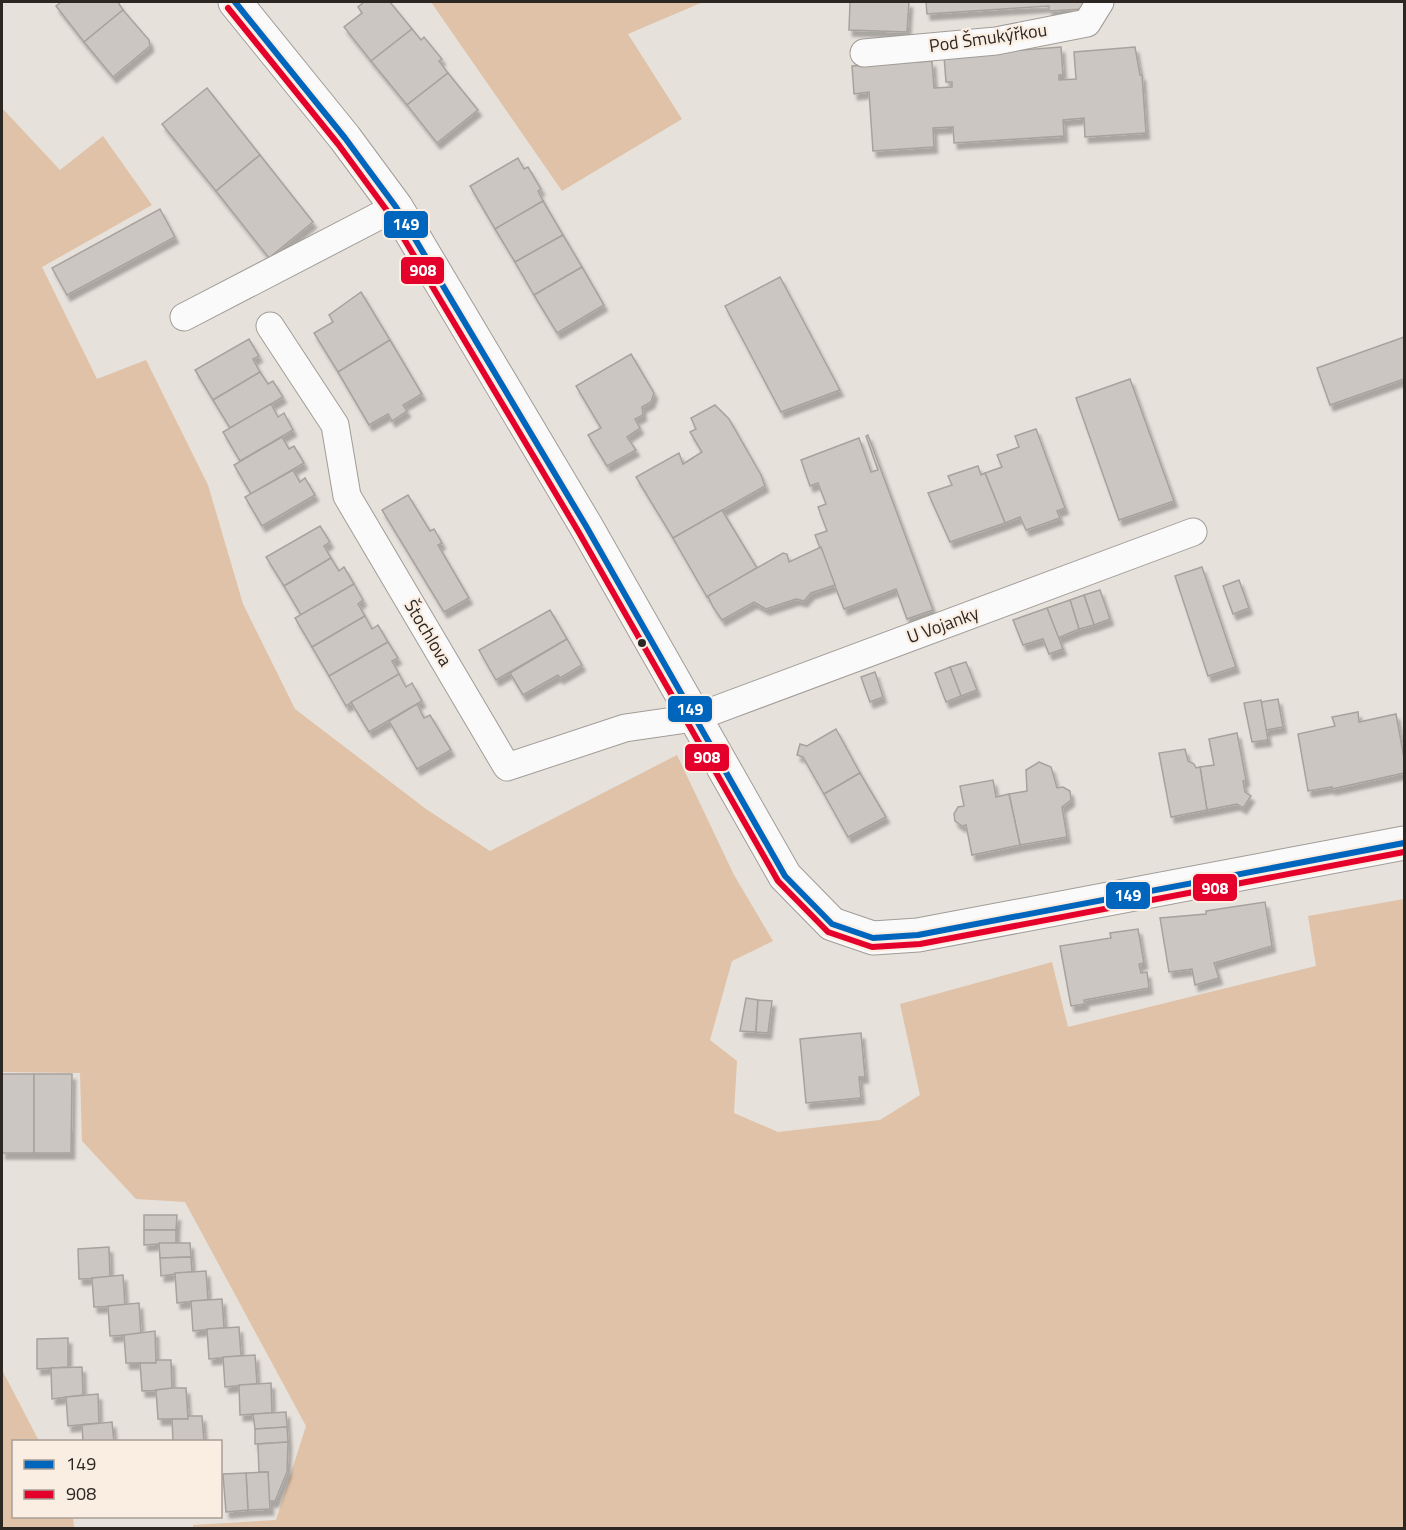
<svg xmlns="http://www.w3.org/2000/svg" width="1406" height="1530" viewBox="0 0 1406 1530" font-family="'Titillium Web',sans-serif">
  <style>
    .green { fill: #dfc2a7 }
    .building { fill: #cbc6c1; stroke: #a7a29d; stroke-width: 1.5; filter: url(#shadow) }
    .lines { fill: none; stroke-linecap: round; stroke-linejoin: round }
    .minor-casing { stroke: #a19c97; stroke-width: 29 }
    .tertiary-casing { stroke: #a19c97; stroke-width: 35 }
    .minor { stroke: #fbfafa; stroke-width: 27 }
    .tertiary { stroke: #fbfafa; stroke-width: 33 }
    .bus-1-casing { stroke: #faede2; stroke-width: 10 }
    .bus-2-casing { stroke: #faede2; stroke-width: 10 }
    .bus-1 { stroke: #0065bd; stroke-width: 6 }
    .bus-2 { stroke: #e4002b; stroke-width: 6 }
    .bus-dot { fill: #2c2723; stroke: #faede2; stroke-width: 2 }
    .labels { text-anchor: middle; stroke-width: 4.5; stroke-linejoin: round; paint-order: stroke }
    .street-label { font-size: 18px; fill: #2c2723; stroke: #faede2 }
    .line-badge { stroke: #faede2; stroke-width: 2 }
    .badge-label { font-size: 16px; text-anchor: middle; font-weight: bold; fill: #fff }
  </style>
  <defs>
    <filter id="shadow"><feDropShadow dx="3.5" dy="6" stdDeviation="1.5" flood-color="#0004"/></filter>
  </defs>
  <rect width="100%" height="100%" fill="#e7e1db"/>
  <!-- green -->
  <g class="green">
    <path d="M431 2H703L628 34 682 119 562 191Z"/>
    <path d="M2 108 60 170 103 136 152 205 42 267 97 379 146 360 208 485 243 604 295 709 426 809 490 851 677 755 734 875 773 941 732 961 710 1040 737 1061 734 1113 778 1132 880 1120 920 1095 900 1004 1052 962 1068 1027 1316 966 1308 916 1404 899V1528H193V1525L276 1520 306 1426 185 1202 136 1199 82 1141 80 1073 2 1072Z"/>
    <path d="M2 1370 39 1441 14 1442V1516L73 1517 74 1528H2Z"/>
  </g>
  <!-- building -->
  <g class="building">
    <path d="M61 2H118L123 10 84 42 56 6Z"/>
    <path d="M364 2H390L412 29 371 61 344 27 362 13 358 7Z"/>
    <path d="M850 2H909L907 32 849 30Z"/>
    <path d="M926 2H1083V9L1049 11V6L927 14Z"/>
    <path d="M123 10 149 40 150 46 113 77 84 42Z"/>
    <path d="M412 29 421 40 424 37 442 59 439 61 448 73 407 105 371 61Z"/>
    <path d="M1061 47 1063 75H1059V80L1076 79 1074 52 1135 47 1140 75H1142L1146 133 1085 137 1084 118 1063 120 1064 136 954 143 953 127 933 128 934 147 873 151 869 92 854 94 852 66 932 61 934 88 952 87V82H946L944 56Z"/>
    <path d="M448 73 478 110 437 143 407 105Z"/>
    <path d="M207 88 260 155 216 191 162 124Z"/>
    <path d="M260 155 313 222 269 258 216 191Z"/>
    <path d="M518 158 524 169 528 167 541 189 538 191 543 201 495 229 470 186Z"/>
    <path d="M543 201 563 235 515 262 495 229Z"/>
    <path d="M160 209 175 237 67 295 52 268Z"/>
    <path d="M563 235 582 267 534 295 515 262Z"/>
    <path d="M582 267 604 305 557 333 534 295Z"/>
    <path d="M780 277 840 390 781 412 725 306Z"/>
    <path d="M361 292 390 340 338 372 314 333 333 322 329 315Z"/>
    <path d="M1404 337V379L1330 405 1317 368Z"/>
    <path d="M249 339 259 356 253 359 260 372 213 400 195 370Z"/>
    <path d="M390 340 422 394 403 405 407 411 392 421 388 414 369 425 338 372Z"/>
    <path d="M631 354 654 393 651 402 642 407 643 415 635 419 640 428 627 437 636 450 607 466 588 435 601 428 576 386Z"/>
    <path d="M260 372 268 384 273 381 283 397 230 428 213 400Z"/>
    <path d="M1130 379 1174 501 1119 520 1076 398Z"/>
    <path d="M271 404 278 417 284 413 293 430 240 461 223 432Z"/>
    <path d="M715 405 729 419 761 475 765 486 673 538 636 477 679 453 683 464 702 452 690 432 696 429 691 418Z"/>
    <path d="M1036 429 1065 508 1057 511 1060 518 1026 530 1020 517 1005 523 985 473 1002 467 997 455 1019 447 1015 436Z"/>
    <path d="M868 435 933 610 907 619 896 589 844 609 815 535 827 531 818 507 826 504 818 483 810 486 801 460 859 438 871 472 878 470 866 436Z"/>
    <path d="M282 437 289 449 294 446 304 463 251 494 234 465Z"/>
    <path d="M978 466 981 475 985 473 1005 523 950 542 928 493 952 485 948 476Z"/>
    <path d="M293 470 300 482 305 478 315 495 262 526 245 497Z"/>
    <path d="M408 495 430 531 434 529 442 543 438 545 469 598 444 612 382 510Z"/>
    <path d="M722 510 757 568 707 597 673 538Z"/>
    <path d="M320 526 330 542 324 546 331 558 284 586 266 557Z"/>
    <path d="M821 547 835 585 811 593 804 601 796 599 766 609 754 602 722 620 713 607 708 596 783 553 787 554 789 562Z"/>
    <path d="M331 558 339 571 344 567 354 584 301 615 284 586Z"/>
    <path d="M1202 567 1236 667 1208 676 1175 576Z"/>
    <path d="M1239 580 1249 608 1233 614 1223 586Z"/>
    <path d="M354 584 363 600 358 604 365 616 312 647 295 618Z"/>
    <path d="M1100 590 1110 619 1094 625 1084 595Z"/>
    <path d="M1084 595 1094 625 1079 629 1070 600Z"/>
    <path d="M1070 600 1079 629 1058 638 1047 608Z"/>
    <path d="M1047 608 1063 649 1049 654 1043 639 1023 645 1013 620Z"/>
    <path d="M550 610 567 639 496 680 479 650Z"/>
    <path d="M365 616 372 629 378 625 388 642 329 676 312 647Z"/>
    <path d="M567 639 582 665 560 678 558 675 523 695 510 673Z"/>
    <path d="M388 642 398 658 392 661 399 674 346 706 329 676Z"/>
    <path d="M966 662 977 690 961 696 950 667Z"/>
    <path d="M950 667 961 696 946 702 935 673Z"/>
    <path d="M875 672 883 697 870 702 861 677Z"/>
    <path d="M399 674 406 687 412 683 422 701 369 732 351 702Z"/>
    <path d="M1278 699 1283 727 1266 730 1261 702Z"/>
    <path d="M1261 700 1268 740 1252 742 1244 703Z"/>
    <path d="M417 704 424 718 430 715 451 750 417 769 389 721Z"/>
    <path d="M1358 712 1359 722 1396 714 1404 758V773L1332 789V787L1308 791 1298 734 1335 726 1332 717Z"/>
    <path d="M836 729 860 773 824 794 803 757 797 755 800 744 807 746Z"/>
    <path d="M1237 733 1246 780 1243 781 1245 792 1251 796 1243 808 1237 804 1207 810 1200 767 1214 765 1209 739Z"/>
    <path d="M1185 749 1188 761 1194 764 1196 768 1200 767 1207 810 1171 817 1159 753Z"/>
    <path d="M1039 762 1051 767 1057 788 1063 787 1070 791 1071 800 1062 807 1067 837 1020 845 1009 794 1027 791 1026 770Z"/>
    <path d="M860 773 886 817 848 837 824 794Z"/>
    <path d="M993 780 996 797 1009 794 1020 845 972 855 966 825 962 826 955 821 954 814 958 807 964 806 960 786Z"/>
    <path d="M1265 902 1272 946 1214 963 1219 978 1195 985 1192 969 1169 972 1160 918 1206 914V911Z"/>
    <path d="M1138 929 1144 963 1139 964 1141 973 1147 972 1149 988 1084 1000 1085 1004 1071 1006 1060 946 1111 938 1110 933Z"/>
    <path d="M746 998 758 1000 756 1032 740 1031Z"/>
    <path d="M758 1000 772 1001 768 1033 756 1032Z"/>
    <path d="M861 1033 865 1077H859L861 1098 806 1103 800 1039Z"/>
    <rect x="2" y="1074" width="32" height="79"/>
    <path d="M34 1074H72L71 1153H34Z"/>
    <path d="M144 1215H177L176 1230H144Z"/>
    <path d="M144 1230H176V1243L144 1245Z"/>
    <path d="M159 1243H190L191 1257 160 1258Z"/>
    <path d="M109 1247 110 1278 79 1279 78 1249Z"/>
    <path d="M191 1257 192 1272 161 1276 160 1258Z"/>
    <path d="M206 1271 208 1300 177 1303 175 1273Z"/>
    <path d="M123 1275 125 1306 94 1307 92 1278Z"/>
    <path d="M222 1299 224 1328 193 1331 191 1301Z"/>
    <path d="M139 1303 141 1334 110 1336 108 1306Z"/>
    <path d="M239 1327 241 1356 209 1359 207 1329Z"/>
    <path d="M155 1331 156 1363H126L124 1335Z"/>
    <path d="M68 1338V1367L37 1369V1339Z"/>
    <path d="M255 1355 257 1384 225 1387 223 1357Z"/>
    <path d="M156 1360H171L172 1390 142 1391 140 1363H156Z"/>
    <path d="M82 1367 83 1395 52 1399 51 1368Z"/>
    <path d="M271 1383 272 1413 240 1415 239 1385Z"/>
    <path d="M172 1388H186L188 1419H158L156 1390Z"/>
    <path d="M98 1394 99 1423 68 1426 66 1397Z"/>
    <path d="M286 1412 287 1427 255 1429 253 1414Z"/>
    <path d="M188 1416H202L204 1442H173L172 1419H188Z"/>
    <path d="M112 1422 114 1442H83L82 1425Z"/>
    <path d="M287 1427 288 1442 255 1444V1429Z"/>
    <path d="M288 1442 287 1472 275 1501H269L268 1472H259L258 1444Z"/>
    <path d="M268 1472 270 1509 248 1510 246 1473Z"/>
    <path d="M246 1473 248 1510 226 1512 223 1474Z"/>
  </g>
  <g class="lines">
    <defs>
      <g id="minor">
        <path d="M864 53 996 41 1087 23 1100 2"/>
        <path d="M184 317 396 207"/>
        <path d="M270 326 335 425 347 496 507 767 625 728 694 718 1193 532"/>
      </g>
      <path id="tertiary" d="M235 2 345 138 396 207 586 526 785 876 832 924 873 938 918 935 1404 843"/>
    </defs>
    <!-- minor casing -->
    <use href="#minor" class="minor-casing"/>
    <!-- tertiary casing -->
    <use href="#tertiary" class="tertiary-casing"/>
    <!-- minor -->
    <use href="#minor" class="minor"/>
    <!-- tertiary -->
    <use href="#tertiary" class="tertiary"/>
    <defs>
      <path id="bus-1" d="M235 2 345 138 396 207 586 526 785 876 832 924 873 938 918 935 1404 843"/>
      <path id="bus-2" d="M228 8 338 144 388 212 578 531 778 881 828 932 872 947 920 944 1404 852"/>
    </defs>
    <!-- bus-1 casing -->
    <use href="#bus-1" class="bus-1-casing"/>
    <!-- bus-2 casing -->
    <use href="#bus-2" class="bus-2-casing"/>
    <!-- bus-1 -->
    <use href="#bus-1" class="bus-1"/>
    <!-- bus-2 -->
    <use href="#bus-2" class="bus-2"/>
  </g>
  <!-- markers -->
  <circle class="bus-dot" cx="642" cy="643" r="5"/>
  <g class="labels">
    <!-- street labels -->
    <g class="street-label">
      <text transform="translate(988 38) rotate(-8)" y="6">Pod Šmukýřkou</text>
      <text transform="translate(943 625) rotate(-20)" y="6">U Vojanky</text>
      <text transform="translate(428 633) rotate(59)" y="6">Štochlova</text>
    </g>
  </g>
  <g class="line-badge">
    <rect x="383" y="210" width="46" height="29" rx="6" fill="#0065bd"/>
    <rect x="400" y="256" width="45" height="29" rx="6" fill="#e4002b"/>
    <rect x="667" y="695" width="46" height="28" rx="6" fill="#0065bd"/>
    <rect x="684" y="743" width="46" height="29" rx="6" fill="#e4002b"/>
    <rect x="1192" y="873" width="46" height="29" rx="6" fill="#e4002b"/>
    <rect x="1105" y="881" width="46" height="29" rx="6" fill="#0065bd"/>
  </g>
  <g class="badge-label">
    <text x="406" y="230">149</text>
    <text x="423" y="276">908</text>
    <text x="690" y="715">149</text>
    <text x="707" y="763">908</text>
    <text x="1215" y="894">908</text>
    <text x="1128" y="901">149</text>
  </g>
  <!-- border -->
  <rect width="1406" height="1530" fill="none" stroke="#2c2723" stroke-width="6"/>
  <!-- legend -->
  <rect x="12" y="1440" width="210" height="78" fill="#faede2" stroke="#a89e96" stroke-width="1.5"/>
  <rect x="24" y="1460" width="30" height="9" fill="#0065bd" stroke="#a89e96" stroke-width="1.5"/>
  <text x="66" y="1470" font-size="18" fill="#2c2723">149</text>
  <rect x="24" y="1490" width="30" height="9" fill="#e4002b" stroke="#a89e96" stroke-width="1.5"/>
  <text x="66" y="1500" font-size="18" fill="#2c2723">908</text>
</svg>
